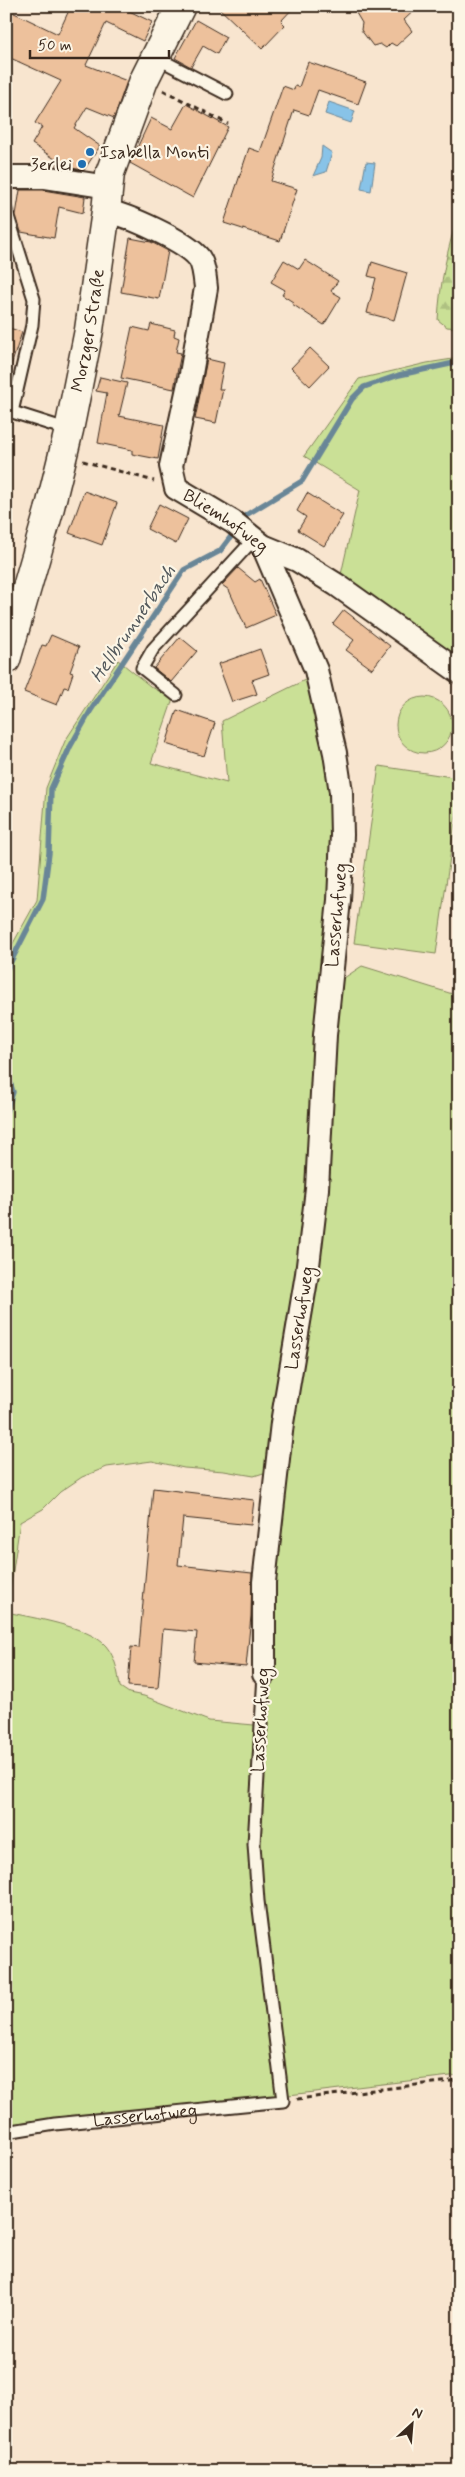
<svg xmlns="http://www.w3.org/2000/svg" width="465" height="2477" viewBox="0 0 465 2477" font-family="Mynerve,sans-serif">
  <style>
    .green { fill: #cae096; stroke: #82855a; fill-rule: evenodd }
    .forest { fill: url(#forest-firs); stroke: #82855a }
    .water { fill: #88c3e8; stroke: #698697 }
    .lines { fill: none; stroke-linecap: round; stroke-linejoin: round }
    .stream { stroke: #698697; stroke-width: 5.5 }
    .building { fill: #edc19c; stroke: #3b2a1e }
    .lane-casing { stroke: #3b2a1e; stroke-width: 15 }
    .street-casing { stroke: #3b2a1e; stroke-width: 26 }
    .secondary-casing { stroke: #3b2a1e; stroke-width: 31 }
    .path { stroke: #3b2a1e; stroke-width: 3; stroke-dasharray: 5 4; stroke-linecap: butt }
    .lane { stroke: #fcf5e5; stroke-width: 11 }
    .street { stroke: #fcf5e5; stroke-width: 22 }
    .secondary { stroke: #fcf5e5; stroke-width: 28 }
    .poi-dot { fill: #1f6fb2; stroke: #fcf5e5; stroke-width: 2 }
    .labels { text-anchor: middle; stroke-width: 4.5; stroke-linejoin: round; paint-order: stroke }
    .poi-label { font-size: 18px; fill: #3b2a1e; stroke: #fcf5e5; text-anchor: start }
    .street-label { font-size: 18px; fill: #3b2a1e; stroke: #fcf5e5 }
    .water-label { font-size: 19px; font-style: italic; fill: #52585b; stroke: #fcf5e5 }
  </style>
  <defs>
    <pattern id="forest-firs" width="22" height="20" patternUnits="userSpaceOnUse" patternTransform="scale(1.25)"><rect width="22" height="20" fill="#cae096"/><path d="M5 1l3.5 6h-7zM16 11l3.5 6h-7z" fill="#aec081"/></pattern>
  </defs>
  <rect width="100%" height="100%" fill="#f8e5cf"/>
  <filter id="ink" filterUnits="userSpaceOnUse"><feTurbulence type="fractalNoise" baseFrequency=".02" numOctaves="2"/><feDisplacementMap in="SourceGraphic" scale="10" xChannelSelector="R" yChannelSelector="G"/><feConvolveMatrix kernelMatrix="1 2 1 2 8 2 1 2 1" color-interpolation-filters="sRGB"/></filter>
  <g filter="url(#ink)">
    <!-- green -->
    <g class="green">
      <path d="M459 358V668L340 579 360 490 304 456 359 379 427 363Z"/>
      <path d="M118 660 150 686 173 699 151 763 227 783 222 721 313 676 332 749 341 980 362 966 459 996V2075L161 2110 6 2124V956L37 900 46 788 65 741ZM152 1461 184 1468 224 1471 254 1476 273 1470 260 1679 254 1725 209 1721 144 1696 129 1693 120 1687C118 1673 116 1658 106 1646 89 1626 32 1618 7 1612L20 1522 43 1509 60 1492 82 1477 107 1467Z"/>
      <circle cx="424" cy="725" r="28"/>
      <path d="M379 766 459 778V794L436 954 354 943Z"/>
    </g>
    <!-- forest -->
    <path class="forest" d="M459 213V328L447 327 438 320C440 283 447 249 459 213Z"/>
    <!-- water -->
    <g class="water">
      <path d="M329 102 355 111 351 123 325 114Z"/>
      <path d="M322 146 332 153 326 172 313 176 321 158Z"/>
      <path d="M366 162 375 163 371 191 361 189Z"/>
    </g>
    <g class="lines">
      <!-- stream -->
      <g class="stream">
        <path d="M241 522 246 515 302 481 352 399 364 387 399 375 459 362"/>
        <path d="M6 971 43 899 49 853 51 789 70 747 91 710 184 570 220 551 236 530"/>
        <path d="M6 1069 13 1092 6 1112"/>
      </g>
    </g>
    <!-- building -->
    <g class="building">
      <path d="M71 6H119L152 22 143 41 106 23 86 65 127 81 114 118 87 107 74 128 100 146 84 170 57 166 58 161 32 144 42 127 35 123 61 81 6 56V9L58 34Z"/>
      <path d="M217 6H295L281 21 285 25 262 49Z"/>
      <path d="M364 6H419L404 20 412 31 396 46 391 43 386 48 380 44 373 46 361 30 362 23 356 13Z"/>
      <path d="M196 20 226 37 217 54 203 46 191 67 175 58Z"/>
      <path d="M308 62 366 82 358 104 318 90 309 115 294 110 271 181 297 189 280 241 224 223 249 148 260 152 283 86 294 90 295 86 299 87Z"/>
      <path d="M186 104 228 127 193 198 130 163 151 118 172 129Z"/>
      <path d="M20 190H43L85 197 83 213 59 207 54 238 21 232 16 215Z"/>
      <path d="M130 238 151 242 168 251 159 299 121 292Z"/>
      <path d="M284 260 299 269 305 260 338 281 331 291 341 297 324 325 292 304 293 302 282 295 285 290 271 282Z"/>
      <path d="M372 262 407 273 394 320 367 313 376 278 368 276Z"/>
      <path d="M151 324 175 330 174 336 179 338 176 352 181 353 174 389 121 378 132 327 149 331Z"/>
      <path d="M6 327 22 332 9 372H6Z"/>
      <path d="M310 348 329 366 310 386 291 368Z"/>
      <path d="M207 359 224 363 219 389H223L216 423 195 419Z"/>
      <path d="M100 377 127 383 119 416 164 425 158 459 132 454V450L98 443 107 393 96 391Z"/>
      <path d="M84 491 117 503 102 545 69 533Z"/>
      <path d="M307 493 343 515 324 546 298 530 306 517 297 511Z"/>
      <path d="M159 504 188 519 176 544 147 529Z"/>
      <path d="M238 568 255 582 260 579 276 615 246 628 229 590 222 585Z"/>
      <path d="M344 610 390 646 372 669 346 650 354 640 333 624Z"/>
      <path d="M51 635 79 647 70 672 73 673 68 688 64 687 57 705 24 692 42 645 46 646Z"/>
      <path d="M180 637 197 651 171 682 154 668Z"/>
      <path d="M260 649 269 674 252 680 257 694 232 702 218 664Z"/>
      <path d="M177 710 215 723 204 756 166 744Z"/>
      <path d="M153 1488 254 1500 251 1525 183 1518 178 1565 252 1573 251 1616 246 1667 194 1662 197 1632 163 1629 158 1688 128 1686 131 1647 139 1648Z"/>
    </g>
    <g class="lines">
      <defs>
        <g id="lane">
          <path d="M155 57 227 94"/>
          <path d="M6 210 34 299 32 325 12 412"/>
          <path d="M6 410 69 430"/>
          <path d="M176 695 142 668 153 649 254 539"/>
          <path id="s1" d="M6 2132 55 2124 283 2101 258 1901 254 1844 264 1674"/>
        </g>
        <g id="street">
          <path d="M6 177H44L108 187"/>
          <path id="s2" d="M106 211C127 215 186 241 199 258 204 265 205 279 206 288L191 374 171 466 176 488 233 522 263 546 297 560 337 585 459 672"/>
          <path d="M263 546 316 670 335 753 341 792 342 835 339 900 325 1035 317 1189 307 1274 282 1423 264 1582V1674"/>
        </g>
        <g id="secondary">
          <path id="s3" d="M6 660 49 511 69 430 89 330 106 211 110 173 144 80 181 6"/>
        </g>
      </defs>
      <!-- lane casing -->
      <use href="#lane" class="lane-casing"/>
      <!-- street casing -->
      <use href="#street" class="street-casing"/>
      <!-- secondary casing -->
      <use href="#secondary" class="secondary-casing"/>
      <!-- path -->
      <g class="path">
        <path d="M163 90 228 124"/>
        <path d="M83 461 154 481"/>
        <path d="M297 2099 459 2080"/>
      </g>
      <!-- lane -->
      <use href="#lane" class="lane"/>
      <!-- street -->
      <use href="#street" class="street"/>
      <!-- secondary -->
      <use href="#secondary" class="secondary"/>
    </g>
  </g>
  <!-- markers -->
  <g class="poi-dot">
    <circle cx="90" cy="152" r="5"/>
    <circle cx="82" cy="164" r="5"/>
  </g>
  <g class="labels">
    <!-- poi labels -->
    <g class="poi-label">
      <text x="100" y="158">Isabella Monti</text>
      <text x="72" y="170" text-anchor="end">3erlei</text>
    </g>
    <!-- street labels -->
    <g class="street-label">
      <text dy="6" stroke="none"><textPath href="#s3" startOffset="340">Morzger Straße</textPath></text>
      <text dy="6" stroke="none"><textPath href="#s2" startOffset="400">Bliemhofweg</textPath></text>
      <text transform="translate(336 915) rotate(-85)" y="6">Lasserhofweg</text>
      <text transform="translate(299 1318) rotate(-81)" y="6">Lasserhofweg</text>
      <text transform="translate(260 1720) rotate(-87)" y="6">Lasserhofweg</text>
      <text dy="6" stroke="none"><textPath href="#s1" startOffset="140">Lasserhofweg</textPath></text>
    </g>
    <!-- water labels -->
    <g class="water-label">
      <text transform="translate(132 623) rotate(-56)" y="7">Hellbrunnerbach</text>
    </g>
  </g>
  <!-- margin -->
  <rect width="465" height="2477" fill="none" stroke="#fcf5e5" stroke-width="25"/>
  <rect x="12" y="12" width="440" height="2452" fill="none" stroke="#3b2a1e" stroke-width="2" filter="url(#ink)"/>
  <!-- north arrow -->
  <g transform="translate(412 2424) rotate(26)" stroke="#fcf5e5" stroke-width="4" paint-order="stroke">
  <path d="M0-4L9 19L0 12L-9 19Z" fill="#3b2a1e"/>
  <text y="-8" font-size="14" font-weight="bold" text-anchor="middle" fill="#3b2a1e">N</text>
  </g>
  <!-- scale -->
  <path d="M30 50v8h139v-8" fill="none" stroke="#3b2a1e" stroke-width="2.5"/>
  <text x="38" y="50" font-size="15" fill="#3b2a1e" stroke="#fcf5e5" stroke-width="4" paint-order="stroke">50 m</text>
</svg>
